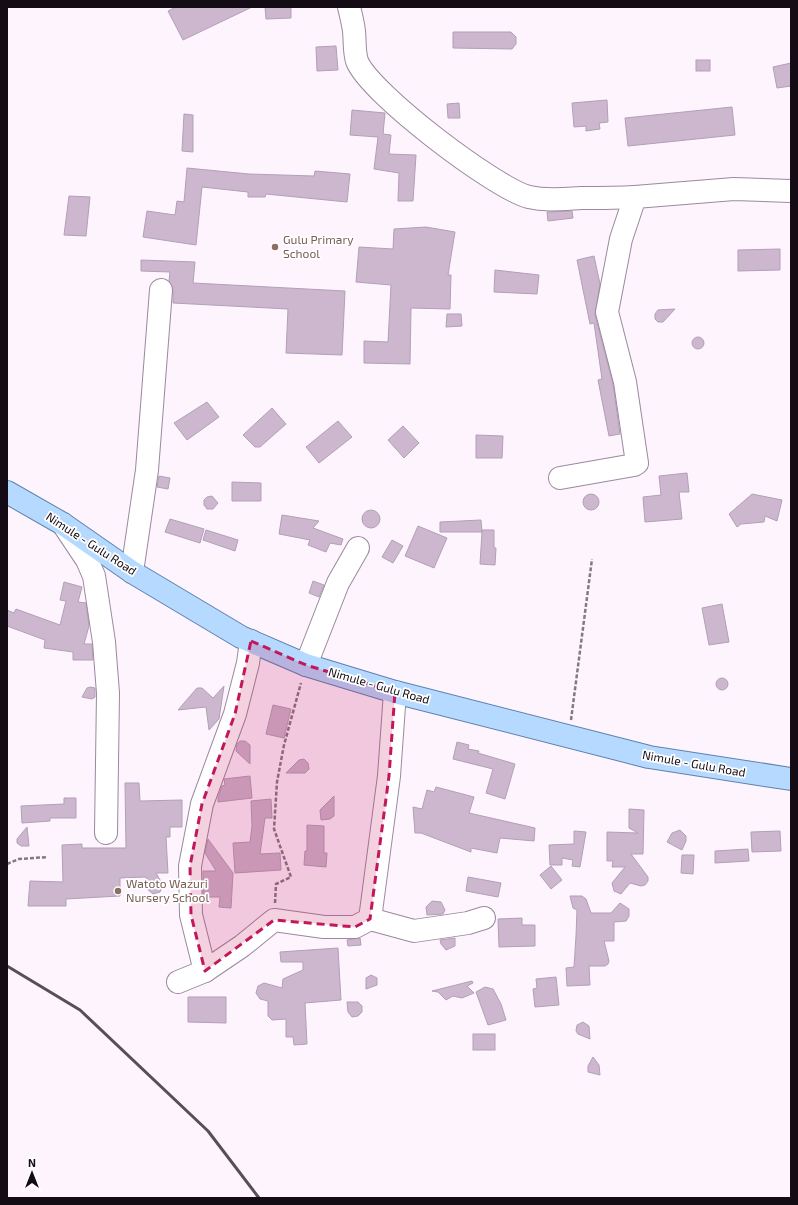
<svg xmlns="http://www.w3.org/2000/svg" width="798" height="1205" viewBox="0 0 798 1205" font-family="'Exo 2',sans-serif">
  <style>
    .building { fill: #ccb7cf; stroke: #b39fb6 }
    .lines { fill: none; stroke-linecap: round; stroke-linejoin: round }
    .minor-casing { stroke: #9c889f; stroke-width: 24 }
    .major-casing { stroke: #5e82ad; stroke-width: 24 }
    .path { stroke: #827a83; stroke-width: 2.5; stroke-dasharray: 4 2; stroke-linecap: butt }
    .minor { stroke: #fff; stroke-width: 22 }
    .major { stroke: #b6daff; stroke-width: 22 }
    .rail { stroke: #574e58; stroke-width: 3 }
    .marked { fill: #c2185b; fill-opacity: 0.2; stroke: #c2185b; stroke-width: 3; stroke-dasharray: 8 5; stroke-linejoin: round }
    .education-dot { fill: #8d6e63; stroke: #fff; stroke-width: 1.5 }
    .labels { text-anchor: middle; stroke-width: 3.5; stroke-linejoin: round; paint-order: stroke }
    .education-label { font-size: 12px; fill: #785e54; stroke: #fff; text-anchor: start }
    .street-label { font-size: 12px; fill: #140c15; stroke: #fff }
  </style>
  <rect width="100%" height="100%" fill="#fdf4fe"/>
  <!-- building -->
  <g class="building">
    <path d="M176 7H252L183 40 168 11Z"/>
    <path d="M265 7H291V18L266 19Z"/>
    <path d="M453 32H511L516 37V44L512 49 453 48Z"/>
    <path d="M336 46 338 70 317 71 316 47Z"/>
    <rect x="696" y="60" width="14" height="11"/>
    <path d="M791 63V86L777 88 773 67Z"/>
    <path d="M607 100 608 122 599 123 600 129 586 131V126L574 127 572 103Z"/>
    <path d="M459 103 460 118H448L447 104Z"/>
    <path d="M732 107 735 135 628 146 625 118Z"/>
    <path d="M352 110 385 113 383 134 391 135 389 154 416 155 413 201H398L399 173 374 169 378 137 350 135Z"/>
    <path d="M184 114 193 115V152L182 151Z"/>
    <path d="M187 168 249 174 314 176 315 171 350 174 347 202 266 194 265 197H248V192L202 187 196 245 143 237 147 211 175 215 177 201 184 202Z"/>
    <path d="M69 196 90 197 86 236 64 235Z"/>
    <path d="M572 211 573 218 548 221 547 212Z"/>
    <path d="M426 227 455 232 448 275H451L450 309 411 308 410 364 364 363V341L388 342 391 285 356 282 359 247 393 249 394 229Z"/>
    <path d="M780 249V270L738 271V250Z"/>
    <path d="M594 256 600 284 595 315 613 384 620 434 609 436 598 380 602 379 594 323 590 324 577 260Z"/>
    <path d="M141 260 195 262 193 283 345 291 342 355 286 353 288 309 173 303V291L169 281 170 272 141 271Z"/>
    <path d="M495 270 539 275 537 294 494 292Z"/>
    <path d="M675 309 663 322H658L655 319V314L658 310Z"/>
    <path d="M447 314H461L462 326 446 327Z"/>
    <circle cx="698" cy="343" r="6"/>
    <path d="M207 402 219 417 187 440 174 423Z"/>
    <path d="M272 408 286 424 260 447H255L243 435Z"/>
    <path d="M338 421 352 437 319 463 306 447Z"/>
    <path d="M403 426 419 443 404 458 388 440Z"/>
    <path d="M476 435 503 436 502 458H476Z"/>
    <path d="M687 473 689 492H679L682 519 645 522 643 497 661 495 659 476Z"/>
    <path d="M159 476 170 478 168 489 157 487Z"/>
    <path d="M232 482 261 483V501H232Z"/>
    <path d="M752 494 782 500 777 521 765 516 764 522 741 524 737 527 729 514Z"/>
    <circle cx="591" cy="502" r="8"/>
    <path d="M212 496 218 503 213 509H207L204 505V500L207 497Z"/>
    <circle cx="371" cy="519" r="9"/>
    <path d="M282 515 319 521 313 528 343 539 341 545 330 543 326 552 308 545 310 540 279 534Z"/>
    <path d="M170 519 204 529 200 543 165 532Z"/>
    <path d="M481 520 482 532V530H494V548H496L495 565 480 564 482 532H440V522Z"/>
    <path d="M418 526 447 538 434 568 405 556Z"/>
    <path d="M206 530 238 540 235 551 203 540Z"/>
    <path d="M392 540 403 546 393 563 382 557Z"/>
    <path d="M313 581 324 585 319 597 309 593Z"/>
    <path d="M64 582 82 587 78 602 86 603 89 626 84 644H92L93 660H73V652L44 648 45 640 7 626V610L14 613 16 609 60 625 66 601 60 600Z"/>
    <path d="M722 604 729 642 709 645 702 608Z"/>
    <circle cx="722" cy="684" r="6"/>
    <path d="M224 686 219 719 209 730 206 707 178 710 197 688H202L213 698Z"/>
    <path d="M90 687 95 688V697L92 699 82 697 87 688Z"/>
    <path d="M273 705 291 709 284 738 266 734Z"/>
    <path d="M240 741H245L250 745V764L236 751 237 744Z"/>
    <path d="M457 742 469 745 468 749 479 751 478 753 515 764 505 799 486 793 493 769 453 759Z"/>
    <path d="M304 759 308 763 309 769 305 773H286L299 760Z"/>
    <path d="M250 776 252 798 218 802V798L222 786 225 785 224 779Z"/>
    <path d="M125 783H139L140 801 182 800V827H170V837H166L168 873H156L163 885 160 892 153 894 147 889 146 877 120 878V896L66 899V906H28L30 881 63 882 62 845 82 844V848H126Z"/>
    <path d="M436 787 474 797 469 813 535 828 534 841 500 838 497 853 471 848V852L421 833H415L413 807 422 809 427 790 434 792Z"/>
    <path d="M334 796V816L330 819 321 820 320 810Z"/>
    <path d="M64 798H76V818H50V821L22 823 21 806 64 804Z"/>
    <path d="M271 799 272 818H265L260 854 280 853 281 870 235 873 233 843 250 842 252 826 251 801Z"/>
    <path d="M629 809 644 810 643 854H631L648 877V881L645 885 641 886 630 883 621 894 614 891 612 883 625 867H612L613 861H607V832L638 833 629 828Z"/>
    <path d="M307 825 324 826V853H327L326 867 304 865 305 851H307Z"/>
    <path d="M27 827 29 846H21L17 843V839Z"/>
    <path d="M680 830 686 836V841L682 850 667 842 672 833Z"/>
    <path d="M574 831 586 832 580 867 572 866 573 860 562 858V865H550L549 845 574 844Z"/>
    <path d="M780 831 781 851 752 852 751 832Z"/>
    <path d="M208 839 233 873 231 908 219 907 220 897H203V871H216L205 853Z"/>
    <path d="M748 849 749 861 715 863V851Z"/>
    <path d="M682 855H694L693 874 681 873Z"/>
    <path d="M551 866 562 880 551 889 540 875Z"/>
    <path d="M468 877 501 883 498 897 466 891Z"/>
    <path d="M570 896H582L586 899 591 913H611L620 903 629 909V916L626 921 614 922V941H604L609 961 608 964 605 966H589L590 985 567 986 566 968 574 967 576 936 577 910 573 908Z"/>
    <path d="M432 901 441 902 445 910 443 914 427 915 426 907Z"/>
    <path d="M522 918V925H535V946L499 947 498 919Z"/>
    <path d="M360 938 361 945 348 946 347 940Z"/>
    <path d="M455 938V946L446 950 441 944 440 940Z"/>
    <path d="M338 948 341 1000 305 1003 307 1044 294 1045 293 1037H286V1019L272 1020 268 1016V1001L260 999 256 993 258 986 264 983 282 988 283 979 303 970V962H281L280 952Z"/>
    <path d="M371 975 377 978V985L366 989V978Z"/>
    <path d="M556 977 559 1005 535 1007 533 989 537 988 536 979Z"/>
    <path d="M472 981 473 983 467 986 474 993 462 998 453 996 446 1000 438 992 432 991Z"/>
    <path d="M485 987 493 989 501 1004 506 1020 488 1025 476 992Z"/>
    <path d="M188 997H226V1023L188 1022Z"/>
    <path d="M347 1002H358L362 1006V1012L358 1016 352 1017 348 1012Z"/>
    <path d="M583 1022 589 1026 590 1039 578 1034 576 1031 577 1025Z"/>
    <rect x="473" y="1034" width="22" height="16"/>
    <path d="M593 1057 599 1065 600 1075 588 1072V1066Z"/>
  </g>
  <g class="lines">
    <defs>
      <g id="minor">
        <path d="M349 7C351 15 353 23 354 31 355 40 354 52 357 61 369 93 496 189 529 197 546 201 563 199 581 198 599 198 617 198 635 197"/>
        <path d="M560 478 634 465 637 463 625 382 607 312 621 239 635 197 734 189 791 191"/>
        <path d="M63 524 87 560 94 576 104 642 108 693 106 833"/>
        <path d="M132 572 147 470 161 290"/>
        <path d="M306 665 338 583 358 548"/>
        <path d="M370 919 414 931 468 923 484 918"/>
        <path d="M205 971 191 915 190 866 202 804 235 714 248 663 251 641"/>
        <path d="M178 982 205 971 242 946 274 920 324 927H355L370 919 389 776 395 692"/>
      </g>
      <path id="major" d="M7 492 63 524 132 572 241 637 306 665 395 692 649 757 791 779"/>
    </defs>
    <!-- minor casing -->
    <use href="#minor" class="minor-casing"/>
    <!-- major casing -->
    <use href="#major" class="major-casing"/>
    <!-- path -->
    <g class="path">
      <path d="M571 720 592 559"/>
      <path d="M7 864 19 859 48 857"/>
      <path d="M275 903 276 884 291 877 274 829 277 782 284 745 301 683"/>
    </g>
    <!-- minor -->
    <use href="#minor" class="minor"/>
    <!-- major -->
    <use href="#major" class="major"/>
    <!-- rail -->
    <path class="rail" d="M7 966 80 1010 208 1131 259 1198"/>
  </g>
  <!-- marked area -->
  <path class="marked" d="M251 641 306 665 395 692 389 776 370 919 355 927 274 920 205 971 191 915 190 866 202 804 235 714Z"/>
  <!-- markers -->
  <g class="education-dot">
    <circle cx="275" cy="247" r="4"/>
    <circle cx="118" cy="891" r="4"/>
  </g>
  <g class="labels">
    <!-- education labels -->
    <g class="education-label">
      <text x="283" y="244">Gulu Primary<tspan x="283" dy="14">School</tspan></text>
      <text x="126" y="888">Watoto Wazuri<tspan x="126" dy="14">Nursery School</tspan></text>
    </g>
    <!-- street labels -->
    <g class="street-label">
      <text transform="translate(91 544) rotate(33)" y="4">Nimule - Gulu Road</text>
      <text transform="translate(379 686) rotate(16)" y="4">Nimule - Gulu Road</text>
      <text transform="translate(694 764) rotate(10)" y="4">Nimule - Gulu Road</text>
    </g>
  </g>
  <!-- border -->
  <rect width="798" height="1205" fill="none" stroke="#140c15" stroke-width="16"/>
  <!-- north arrow -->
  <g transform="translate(32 1173)" stroke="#ffffff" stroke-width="3" paint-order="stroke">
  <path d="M0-3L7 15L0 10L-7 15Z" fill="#140c15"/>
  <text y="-6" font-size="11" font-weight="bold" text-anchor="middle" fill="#140c15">N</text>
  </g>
</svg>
